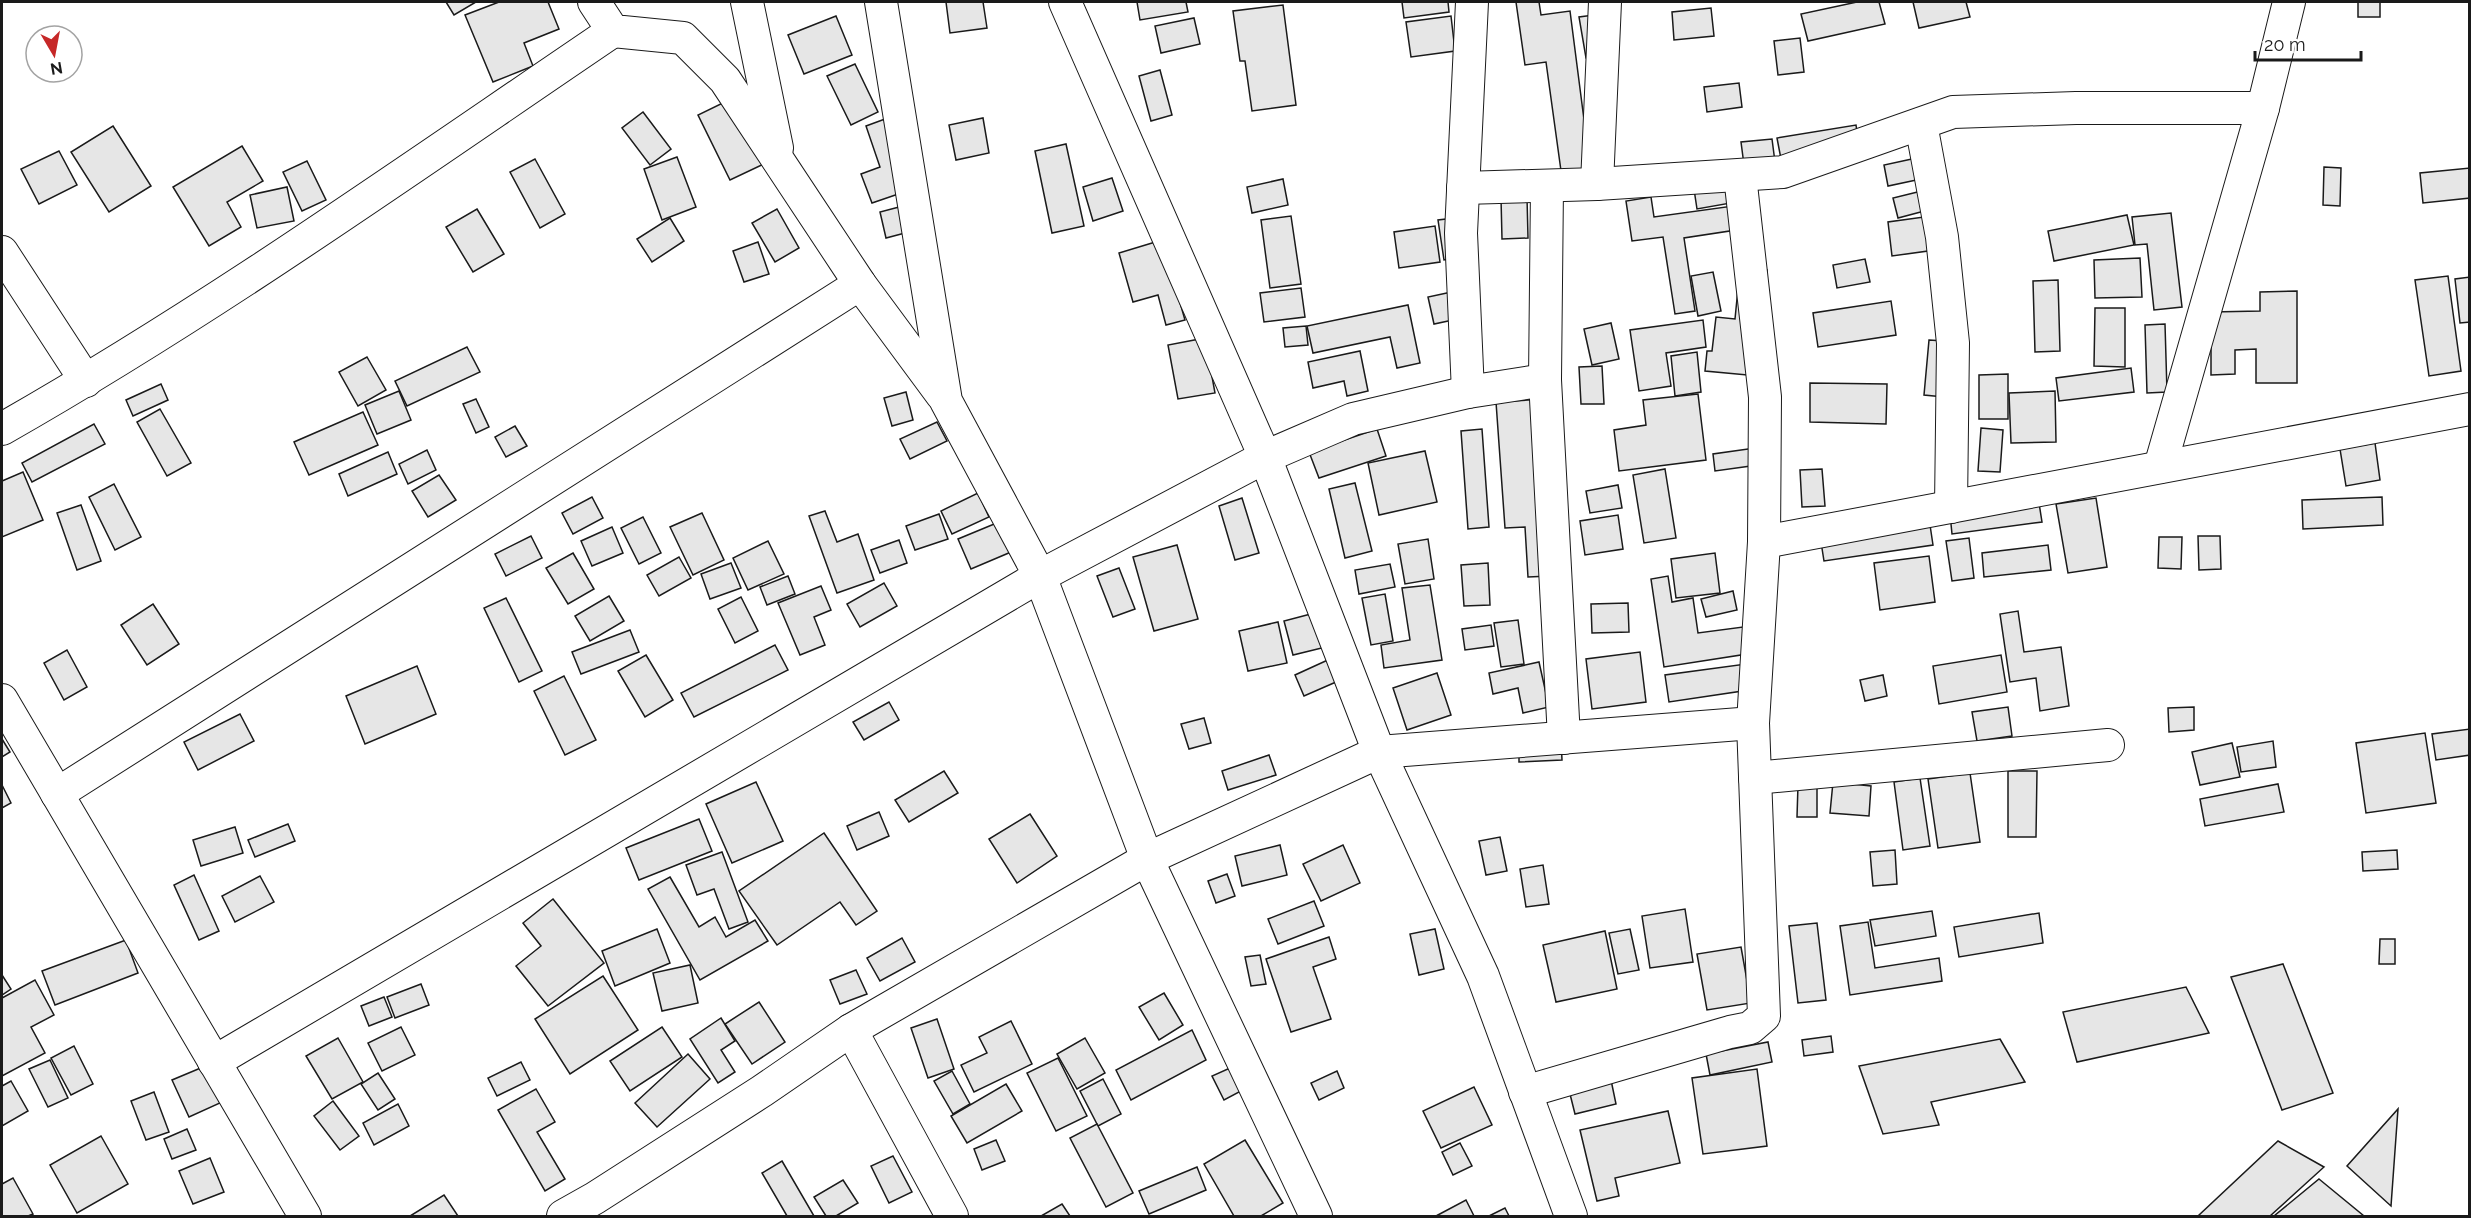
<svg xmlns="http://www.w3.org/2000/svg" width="2471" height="1218" viewBox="0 0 2471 1218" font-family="Raleway,sans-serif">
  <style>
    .building { fill: #e6e6e6; stroke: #1a1a1a; stroke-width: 1.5 }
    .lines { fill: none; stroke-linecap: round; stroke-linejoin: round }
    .minor-casing { stroke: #1a1a1a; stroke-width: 34 }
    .minor { stroke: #fff; stroke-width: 32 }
  </style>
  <rect width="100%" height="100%" fill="#fff"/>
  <!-- building -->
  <g class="building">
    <path d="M446 2H476L454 15Z"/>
    <path d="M499 2H548L559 29 524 43 533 66 493 82 465 15Z"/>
    <path d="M946 2H983L987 28 950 33Z"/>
    <path d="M1137 2H1186L1188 12 1140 20Z"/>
    <path d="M1402 2H1448L1449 12 1404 18Z"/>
    <path d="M1516 2H1539L1541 15 1570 11 1591 174 1562 178 1546 62 1525 65Z"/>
    <path d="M1857 2H1879L1885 24 1808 41 1801 14Z"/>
    <path d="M1913 2H1966L1970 17 1919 28Z"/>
    <rect x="2358" y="2" width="22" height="15"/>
    <path d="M1283 5 1296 105 1252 111 1245 61H1240L1233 11Z"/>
    <path d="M1711 8 1714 36 1674 40 1672 12Z"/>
    <path d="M1594 15 1600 56 1586 58 1579 17Z"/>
    <path d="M836 16 852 55 804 74 788 35Z"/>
    <path d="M1451 16 1455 51 1411 57 1406 22Z"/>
    <path d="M1194 18 1200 44 1161 53 1155 26Z"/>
    <path d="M1800 38 1804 72 1778 75 1774 41Z"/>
    <path d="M855 64 878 112 851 125 827 76Z"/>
    <path d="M1160 70 1172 115 1151 121 1139 76Z"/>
    <path d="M1739 83 1742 107 1707 112 1704 87Z"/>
    <path d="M735 97 766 163 730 180 698 115Z"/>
    <path d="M643 112 671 149 650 165 622 128Z"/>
    <path d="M983 118 989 153 956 160 949 125Z"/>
    <path d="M885 119 910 190 872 203 861 174 880 167 866 126Z"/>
    <path d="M1856 125 1859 146 1781 159 1777 138Z"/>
    <path d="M113 126 151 186 109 212 71 152Z"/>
    <path d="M1772 139 1775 162 1744 165 1741 142Z"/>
    <path d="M1066 144 1084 226 1052 233 1035 151Z"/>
    <path d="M242 146 263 181 227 202 241 227 209 246 173 187Z"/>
    <path d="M59 151 77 185 39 204 21 169Z"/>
    <path d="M1935 154 1940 175 1888 186 1884 165Z"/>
    <path d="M677 157 696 207 662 220 644 169Z"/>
    <path d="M535 159 565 214 540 228 510 172Z"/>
    <path d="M307 161 326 200 302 211 283 172Z"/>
    <path d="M2324 167 2341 168 2340 206 2323 205Z"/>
    <path d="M2470 168V198L2423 203 2420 173Z"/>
    <path d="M1112 178 1123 211 1093 221 1083 187Z"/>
    <path d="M1283 179 1288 205 1252 213 1247 187Z"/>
    <path d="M1727 183 1731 203 1697 209 1694 189Z"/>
    <path d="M1942 186 1947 205 1898 218 1893 198Z"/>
    <path d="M287 187 294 221 257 228 250 195Z"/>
    <path d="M1527 197 1528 238 1502 239 1501 198Z"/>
    <path d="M1651 197 1654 217 1733 206 1736 230 1684 238 1695 311 1675 314 1663 237 1632 241 1626 201Z"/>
    <path d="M918 202 924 228 886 238 880 212Z"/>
    <path d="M477 209 504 254 473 272 446 227Z"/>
    <path d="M777 209 799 248 775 262 752 223Z"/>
    <path d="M2171 213 2182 307 2154 310 2147 244 2135 245 2132 217Z"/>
    <path d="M2127 215 2134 245 2054 261 2048 231Z"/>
    <path d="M1291 216 1301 284 1270 288 1261 220Z"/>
    <path d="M1931 216 1935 250 1892 256 1888 222Z"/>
    <path d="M1463 217 1469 256 1444 260 1438 220Z"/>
    <path d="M670 218 684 241 652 262 637 239Z"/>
    <path d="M1435 226 1440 262 1399 268 1394 232Z"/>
    <path d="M1162 240 1185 320 1166 325 1158 295 1133 302 1119 253Z"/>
    <path d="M758 242 769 274 744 282 733 251Z"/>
    <path d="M2140 258 2142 297 2095 298 2094 260Z"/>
    <path d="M1865 259 1870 282 1837 288 1833 265Z"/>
    <path d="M1740 268 1767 270 1758 376 1705 371 1707 351H1712L1716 317 1735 319Z"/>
    <path d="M1713 272 1721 311 1698 316 1691 276Z"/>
    <path d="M2448 276 2461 371 2429 376 2415 280Z"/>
    <path d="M2470 277V322L2460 323 2455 279Z"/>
    <path d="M2058 280 2060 351 2035 352 2033 281Z"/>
    <path d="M1301 288 1305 317 1264 322 1260 293Z"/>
    <path d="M1461 290 1467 317 1434 324 1428 297Z"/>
    <path d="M2297 291V383H2256V349L2235 350V374L2211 375V312L2260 311V292Z"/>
    <path d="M1891 301 1896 335 1818 347 1813 313Z"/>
    <path d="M1408 305 1420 363 1397 368 1390 337 1313 353 1307 326Z"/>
    <path d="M2095 308H2125V367L2094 366Z"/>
    <path d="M1703 320 1706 347 1666 353 1671 386 1639 391 1630 330Z"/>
    <path d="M1611 323 1619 359 1592 365 1584 329Z"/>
    <path d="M2165 324 2167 392 2147 393 2145 325Z"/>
    <path d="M1306 326 1308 345 1285 347 1283 328Z"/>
    <path d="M1205 338 1215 393 1178 399 1168 345Z"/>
    <path d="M1929 340 1959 342 1954 398 1924 395Z"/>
    <path d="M467 347 480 372 407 406 395 381Z"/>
    <path d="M1360 351 1368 391 1347 396 1344 381 1313 388 1308 362Z"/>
    <path d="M1697 352 1701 392 1675 396 1671 356Z"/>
    <path d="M367 357 386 390 358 406 339 372Z"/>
    <path d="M1602 366 1604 404H1581L1579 367Z"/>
    <path d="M2131 368 2134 392 2059 401 2056 378Z"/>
    <path d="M2008 374V419H1979V375Z"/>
    <path d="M1810 383 1887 384 1886 424 1810 422Z"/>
    <path d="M161 384 168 400 133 416 126 400Z"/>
    <path d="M399 391 411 420 377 434 365 405Z"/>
    <path d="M2055 391 2056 442 2011 443 2009 393Z"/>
    <path d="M906 392 913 420 892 426 884 398Z"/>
    <path d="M1698 394 1706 460 1619 471 1614 430 1646 425 1643 400Z"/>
    <path d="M476 399 489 427 476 433 463 404Z"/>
    <path d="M1544 399 1550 576 1528 577 1525 527 1505 528 1496 402Z"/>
    <path d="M160 409 191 463 167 476 137 422Z"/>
    <path d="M363 412 378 445 309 475 294 442Z"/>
    <path d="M937 422 947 441 910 459 900 439Z"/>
    <path d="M94 424 105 444 32 482 22 463Z"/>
    <path d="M515 426 527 446 506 457 495 437Z"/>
    <path d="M1981 428 2003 430 2000 472 1978 471Z"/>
    <path d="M1377 429 1386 456 1319 478 1309 452Z"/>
    <path d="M1482 429 1489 527 1468 529 1461 431Z"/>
    <path d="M2375 443 2380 480 2346 486 2340 449Z"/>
    <path d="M1762 447 1765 464 1715 471 1713 454Z"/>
    <path d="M427 450 436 470 408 484 399 464Z"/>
    <path d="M1425 451 1437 502 1379 515 1368 463Z"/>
    <path d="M388 452 397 474 348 496 339 474Z"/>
    <path d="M1665 469 1676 538 1644 543 1633 475Z"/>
    <path d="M1822 469 1825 506 1802 507 1800 470Z"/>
    <path d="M23 472 43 520 2 537V481Z"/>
    <path d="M439 475 456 500 428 517 412 491Z"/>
    <path d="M1355 483 1372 551 1345 558 1329 489Z"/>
    <path d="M114 484 141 537 115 550 89 497Z"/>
    <path d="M1618 485 1622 508 1590 513 1586 491Z"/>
    <path d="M978 493 989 517 952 534 941 511Z"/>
    <path d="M592 497 603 518 573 534 562 513Z"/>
    <path d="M2382 497 2383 525 2303 529 2302 500Z"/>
    <path d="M1242 498 1259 553 1235 560 1219 506Z"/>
    <path d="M2096 498 2107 567 2068 573 2056 504Z"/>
    <path d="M2039 503 2042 522 1952 534 1950 514Z"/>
    <path d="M81 505 101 561 77 570 57 513Z"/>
    <path d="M825 511 837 542 858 534 874 580 837 593 809 516Z"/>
    <path d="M702 513 724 560 693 575 670 527Z"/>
    <path d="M939 514 948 539 915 550 906 526Z"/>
    <path d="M1618 515 1623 549 1585 555 1580 521Z"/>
    <path d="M643 517 661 553 639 564 621 528Z"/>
    <path d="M999 522 1011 552 971 569 958 539Z"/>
    <path d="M1930 525 1933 545 1824 561 1821 542Z"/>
    <path d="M612 527 623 553 592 566 581 541Z"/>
    <path d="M531 536 542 558 506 576 495 554Z"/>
    <path d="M2198 536H2220L2221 569 2199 570Z"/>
    <path d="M2159 537H2182L2181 569 2158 568Z"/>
    <path d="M1969 538 1974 578 1952 581 1946 541Z"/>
    <path d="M1428 539 1434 579 1405 584 1398 544Z"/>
    <path d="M899 540 907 563 880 573 871 550Z"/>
    <path d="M768 541 784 574 748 590 733 558Z"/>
    <path d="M1177 545 1198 619 1154 631 1133 557Z"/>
    <path d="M2048 545 2051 570 1984 577 1982 553Z"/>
    <path d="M573 553 594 589 568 604 546 568Z"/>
    <path d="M1715 553 1720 593 1676 598 1671 559Z"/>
    <path d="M1929 556 1935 602 1880 610 1874 563Z"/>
    <path d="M679 557 691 578 659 596 647 575Z"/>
    <path d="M731 563 741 588 710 599 701 574Z"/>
    <path d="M1488 563 1490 605 1464 606 1461 565Z"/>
    <path d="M1390 564 1395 587 1359 594 1355 570Z"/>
    <path d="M1119 568 1135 609 1113 617 1097 576Z"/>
    <path d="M788 576 795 594 767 605 760 587Z"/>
    <path d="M1668 576 1672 602 1693 598 1698 633 1743 627 1747 654 1664 667 1651 579Z"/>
    <path d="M884 583 897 606 860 627 847 604Z"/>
    <path d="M1430 585 1442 660 1384 668 1381 645 1410 640 1402 588Z"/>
    <path d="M821 586 831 610 814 617 825 645 800 655 778 603Z"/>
    <path d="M1733 591 1737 610 1706 617 1701 599Z"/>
    <path d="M1385 594 1393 641 1371 645 1362 598Z"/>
    <path d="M609 596 624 621 590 641 575 616Z"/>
    <path d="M741 597 758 631 735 643 718 609Z"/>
    <path d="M506 598 542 671 519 682 484 608Z"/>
    <path d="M1628 603 1629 632 1592 633 1591 604Z"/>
    <path d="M153 604 179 644 147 665 121 625Z"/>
    <path d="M1326 610 1334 645 1293 655 1284 621Z"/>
    <path d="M2018 611 2024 652 2061 647 2069 706 2040 711 2036 678 2010 682 2000 614Z"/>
    <path d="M1518 620 1524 664 1501 667 1494 623Z"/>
    <path d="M1278 622 1287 663 1248 671 1239 631Z"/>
    <path d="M1491 625 1494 646 1465 650 1462 629Z"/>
    <path d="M630 630 639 652 581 674 572 652Z"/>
    <path d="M775 645 788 670 694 717 681 693Z"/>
    <path d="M67 650 87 687 64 700 44 663Z"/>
    <path d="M1640 652 1646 702 1592 709 1586 659Z"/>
    <path d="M1343 653 1352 675 1304 696 1295 675Z"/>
    <path d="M646 655 673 700 645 717 618 671Z"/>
    <path d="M2001 655 2007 692 1939 704 1933 666Z"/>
    <path d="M1539 662 1549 707 1523 713 1518 688 1493 694 1489 673Z"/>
    <path d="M1746 664 1749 690 1669 702 1665 675Z"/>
    <path d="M417 666 436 714 365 744 346 696Z"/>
    <path d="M1437 673 1451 715 1407 730 1393 688Z"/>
    <path d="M1883 675 1887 696 1865 701 1860 680Z"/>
    <path d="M564 676 596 740 565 755 534 691Z"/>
    <path d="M889 702 899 720 864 740 853 722Z"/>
    <path d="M2008 707 2012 736 1977 741 1972 712Z"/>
    <path d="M2194 707V730L2169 732 2168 708Z"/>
    <path d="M240 714 254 741 198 770 184 742Z"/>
    <path d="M1204 718 1211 743 1189 749 1181 724Z"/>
    <path d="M2470 729V755L2436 760 2432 734Z"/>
    <path d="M2425 733 2436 803 2366 813 2356 743Z"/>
    <path d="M2 739 10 752 2 757Z"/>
    <path d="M1561 739 1562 760 1519 762V740Z"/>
    <path d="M2273 741 2276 767 2241 772 2237 747Z"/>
    <path d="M2232 743 2240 777 2200 785 2192 752Z"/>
    <path d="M1269 755 1276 775 1228 790 1222 771Z"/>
    <path d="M944 771 958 793 909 822 895 800Z"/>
    <path d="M2008 771H2037L2036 837H2008Z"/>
    <path d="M1970 773 1980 842 1938 848 1928 779Z"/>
    <path d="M1920 778 1930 846 1903 850 1894 782Z"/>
    <path d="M756 782 783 841 732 863 706 804Z"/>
    <path d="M1833 782 1871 786 1869 816 1830 813Z"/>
    <path d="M2278 784 2284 812 2205 826 2200 799Z"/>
    <path d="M2 785 11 803 2 808Z"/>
    <path d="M1798 785H1817V817H1797Z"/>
    <path d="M879 812 889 836 857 850 847 826Z"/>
    <path d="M1030 814 1057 856 1017 883 989 839Z"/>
    <path d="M699 819 712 851 639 880 626 848Z"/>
    <path d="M288 824 295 841 255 857 248 840Z"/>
    <path d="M235 827 243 853 201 866 193 840Z"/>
    <path d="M824 833 877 911 856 925 840 902 777 945 739 891Z"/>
    <path d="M1500 837 1507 871 1486 875 1479 841Z"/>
    <path d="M1280 845 1287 875 1242 886 1235 856Z"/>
    <path d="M1343 845 1360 883 1321 901 1303 864Z"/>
    <path d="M1895 850 1897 884 1873 886 1870 852Z"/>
    <path d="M2397 850 2398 869 2363 871 2362 852Z"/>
    <path d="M722 852 748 922 729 929 714 889 697 895 686 865Z"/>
    <path d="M1543 865 1549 904 1526 907 1520 869Z"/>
    <path d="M1227 874 1235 896 1216 903 1208 881Z"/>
    <path d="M194 875 219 931 199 940 174 885Z"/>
    <path d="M260 876 274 902 235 922 222 896Z"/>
    <path d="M670 877 699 927 715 917 726 937 755 920 768 941 700 980 648 889Z"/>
    <path d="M553 899 604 963 548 1006 516 966 541 946 523 923Z"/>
    <path d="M1314 901 1324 926 1278 944 1268 919Z"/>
    <path d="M1685 909 1693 962 1650 968 1642 916Z"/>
    <path d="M1932 911 1936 936 1875 946 1870 920Z"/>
    <path d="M2039 913 2043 943 1959 957 1954 927Z"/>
    <path d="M1868 922 1875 968 1939 958 1942 981 1850 995 1840 926Z"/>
    <path d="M1817 923 1826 1000 1798 1003 1789 926Z"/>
    <path d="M657 929 670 963 615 986 602 951Z"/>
    <path d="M1435 929 1444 969 1419 975 1410 934Z"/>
    <path d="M1630 929 1639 970 1618 974 1609 933Z"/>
    <path d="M1605 931 1617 989 1556 1002 1543 945Z"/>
    <path d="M1329 937 1336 959 1313 967 1331 1019 1291 1032 1266 959Z"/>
    <path d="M902 938 915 962 880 981 867 958Z"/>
    <path d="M2380 939H2395V964H2379Z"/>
    <path d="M126 940 138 973 55 1005 42 971Z"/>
    <path d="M1741 947 1751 1003 1707 1010 1697 954Z"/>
    <path d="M1260 955 1266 984 1251 986 1245 957Z"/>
    <path d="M2283 964 2333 1093 2282 1110 2231 977Z"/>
    <path d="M690 965 698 1003 662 1011 653 973Z"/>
    <path d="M856 970 867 994 840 1004 830 980Z"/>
    <path d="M2 975 11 989 2 995Z"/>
    <path d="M603 976 638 1030 570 1074 535 1019Z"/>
    <path d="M35 980 54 1015 31 1027 45 1053 2 1076V998Z"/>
    <path d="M421 984 429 1005 395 1018 387 997Z"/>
    <path d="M2186 987 2209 1033 2077 1062 2063 1012Z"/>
    <path d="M1164 993 1183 1025 1159 1040 1139 1007Z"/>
    <path d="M384 997 392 1017 369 1026 361 1006Z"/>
    <path d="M759 1002 785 1042 752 1064 725 1024Z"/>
    <path d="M721 1018 735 1041 721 1050 735 1072 718 1083 690 1039Z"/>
    <path d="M937 1019 954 1069 928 1078 911 1028Z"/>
    <path d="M1011 1021 1032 1064 974 1092 961 1065 987 1053 979 1037Z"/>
    <path d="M401 1027 415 1055 382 1071 368 1043Z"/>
    <path d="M662 1027 682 1057 630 1091 610 1061Z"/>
    <path d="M1192 1030 1206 1060 1131 1100 1116 1070Z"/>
    <path d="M1831 1036 1833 1052 1804 1056 1802 1040Z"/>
    <path d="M338 1038 363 1082 332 1099 306 1056Z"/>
    <path d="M1085 1038 1105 1073 1077 1089 1057 1054Z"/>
    <path d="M2000 1039 2025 1082 1931 1102 1939 1125 1883 1134 1859 1066Z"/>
    <path d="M1768 1042 1772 1062 1710 1075 1706 1054Z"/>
    <path d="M74 1046 93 1084 71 1095 51 1058Z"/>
    <path d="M688 1054 710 1079 657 1127 635 1103Z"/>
    <path d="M1058 1058 1087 1116 1056 1131 1027 1073Z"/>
    <path d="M50 1060 68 1098 48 1107 29 1069Z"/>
    <path d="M521 1062 530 1080 497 1096 488 1078Z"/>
    <path d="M203 1067 220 1103 189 1117 172 1080Z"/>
    <path d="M1230 1068 1241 1091 1224 1100 1212 1076Z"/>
    <path d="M1757 1069 1767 1146 1703 1154 1692 1078Z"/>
    <path d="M952 1071 970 1104 953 1114 934 1081Z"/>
    <path d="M1337 1071 1344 1088 1319 1100 1311 1083Z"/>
    <path d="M378 1073 395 1099 378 1110 361 1084Z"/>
    <path d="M1103 1079 1121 1114 1098 1126 1080 1091Z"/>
    <path d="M1611 1080 1616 1104 1575 1114 1569 1090Z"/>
    <path d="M11 1081 28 1111 2 1126V1086Z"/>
    <path d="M1006 1084 1022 1111 967 1143 951 1116Z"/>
    <path d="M1474 1087 1492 1125 1441 1148 1423 1111Z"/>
    <path d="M536 1089 555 1122 537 1132 565 1179 545 1191 498 1110Z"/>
    <path d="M154 1092 169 1132 146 1140 131 1101Z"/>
    <path d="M333 1101 359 1136 340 1150 314 1116Z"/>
    <path d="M398 1104 409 1126 374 1145 363 1123Z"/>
    <path d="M2398 1109 2391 1206 2347 1166Z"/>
    <path d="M1668 1111 1680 1163 1615 1178 1619 1196 1597 1201 1580 1130Z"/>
    <path d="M1097 1124 1133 1193 1106 1207 1070 1138Z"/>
    <path d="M187 1129 196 1150 172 1159 164 1139Z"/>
    <path d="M101 1136 128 1184 77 1213 50 1165Z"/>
    <path d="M996 1140 1005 1161 982 1170 974 1149Z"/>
    <path d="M1245 1140 1283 1203 1261 1216H1234L1204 1164Z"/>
    <path d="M2278 1141 2324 1167 2270 1216H2198Z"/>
    <path d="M1460 1143 1472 1166 1453 1175 1442 1152Z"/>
    <path d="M893 1156 912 1192 889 1203 871 1166Z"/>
    <path d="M210 1158 224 1192 193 1204 179 1171Z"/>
    <path d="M782 1161 814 1216H787L762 1173Z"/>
    <path d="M1197 1167 1206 1190 1149 1214 1139 1191Z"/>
    <path d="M13 1178 33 1214 28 1216H2V1184Z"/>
    <path d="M2319 1179 2364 1216H2274Z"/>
    <path d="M843 1180 858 1203 836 1216H826L814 1197Z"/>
    <path d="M444 1195 458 1216H410Z"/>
    <path d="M1466 1200 1474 1216H1436Z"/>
    <path d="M1062 1204 1070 1216H1041Z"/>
    <path d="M1505 1208 1509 1216H1489Z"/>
  </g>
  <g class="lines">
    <defs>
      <g id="minor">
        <path d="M594 2 613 31 683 38 725 80 860 284 942 395"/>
        <path d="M747 2 777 148"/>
        <path d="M881 2 946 401 1040 576 1147 859 1316 1216"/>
        <path d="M1065 2 1265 457 1379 752 1483 976 1571 1216"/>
        <path d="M1921 124 1942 237 1953 343 1951 507"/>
        <path d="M1597 184 1605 2"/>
        <path d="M1547 186 1545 380 1564 738"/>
        <path d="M1463 188 1597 184 1783 172 1953 112 2076 108H2263"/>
        <path d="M2 252 86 381"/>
        <path d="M1468 392 1461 233 1472 2"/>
        <path d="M2 429C213 309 412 167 613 31"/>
        <path d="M2160 467 2263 108 2289 2"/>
        <path d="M1764 542 2470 409"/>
        <path d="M2 700 305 1216"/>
        <path d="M1755 778 2108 745"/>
        <path d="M57 794 860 284"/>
        <path d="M851 1030 952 1216"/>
        <path d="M214 1062 1040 576 1265 457 1353 419 1468 392 1545 380"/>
        <path d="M1525 1092 1730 1032 1750 1028 1764 1016 1753 723 1764 542 1765 397 1740 176"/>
        <path d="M563 1216 595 1198 762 1091 851 1030 1147 859 1379 752 1753 723"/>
      </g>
    </defs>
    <!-- minor casing -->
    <use href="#minor" class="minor-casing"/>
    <!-- minor -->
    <use href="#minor" class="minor"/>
  </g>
  <!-- border -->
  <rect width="2471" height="1218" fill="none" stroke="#1a1a1a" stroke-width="6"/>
  <!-- north arrow -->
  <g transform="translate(54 54) rotate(170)"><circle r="28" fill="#ffffff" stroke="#a3a3a3" stroke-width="1.5"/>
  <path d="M0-4.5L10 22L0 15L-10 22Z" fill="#c62828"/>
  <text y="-9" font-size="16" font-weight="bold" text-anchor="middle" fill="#1a1a1a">N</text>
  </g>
  <!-- scale -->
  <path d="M2255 51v9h106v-9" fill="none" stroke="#1a1a1a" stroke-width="3"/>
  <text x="2264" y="51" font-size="18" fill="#1a1a1a" stroke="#ffffff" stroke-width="4.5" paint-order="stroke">20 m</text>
</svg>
